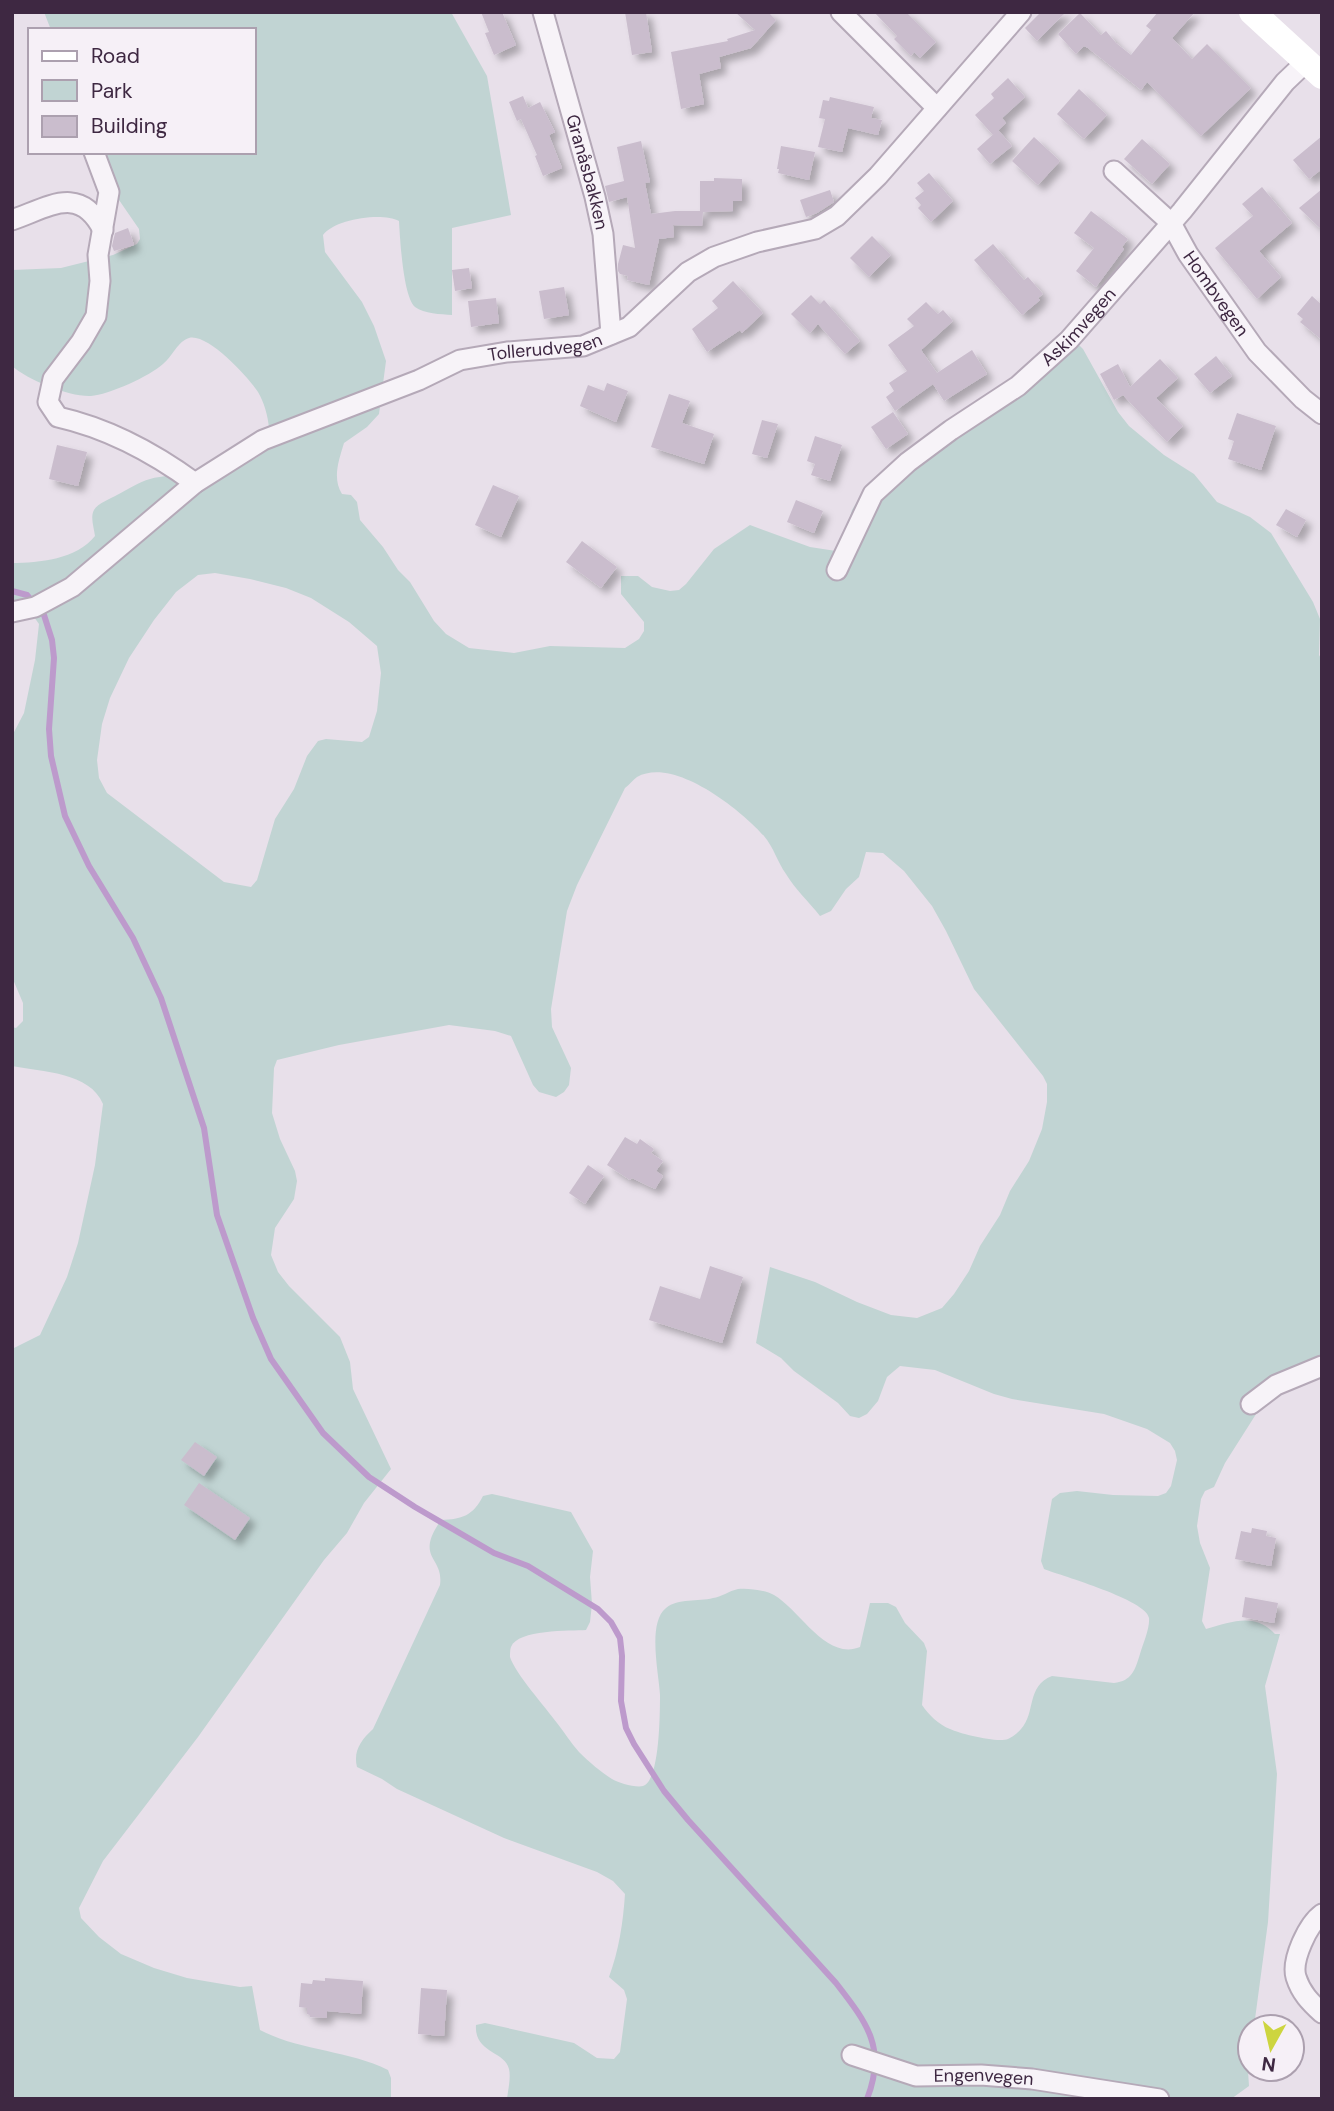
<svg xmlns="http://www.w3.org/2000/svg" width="1334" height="2111" viewBox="0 0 1334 2111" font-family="'DM Sans',sans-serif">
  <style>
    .green { fill: #c1d4d3; fill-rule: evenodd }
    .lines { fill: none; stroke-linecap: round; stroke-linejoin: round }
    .stream { stroke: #bd9acc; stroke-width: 6 }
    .building { fill: #cabdcd; filter: url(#shadow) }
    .street-casing { stroke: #b5a9b8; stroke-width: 23 }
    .street { stroke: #f7f3f8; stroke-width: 19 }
    .secondary { stroke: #fff; stroke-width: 26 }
    .labels { text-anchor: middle; stroke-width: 6; stroke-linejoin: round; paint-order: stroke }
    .street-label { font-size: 18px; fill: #3e2842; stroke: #f6f0f7 }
  </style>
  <defs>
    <filter id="shadow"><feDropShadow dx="6" dy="6" stdDeviation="3.5" flood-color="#0004"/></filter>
  </defs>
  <rect width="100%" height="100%" fill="#e8e0ea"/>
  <!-- green -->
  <path class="green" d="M44 12H451L487 76 511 215 452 228V315C441 314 424 314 415 307 403 296 400 238 399 221 382 212 335 219 323 235L325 252 362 302 374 326 386 361 379 414 367 427 344 443C339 460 332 478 342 494L351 495 357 502 360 520 383 547 398 570 410 582 434 621 446 634 469 648 514 653 550 646 625 648 639 639 644 631V622L621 594V576H638L652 587 670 591 679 590 686 584 714 549 750 525 810 547 836 551 842 544 852 510 861 495 896 468 922 443 1045 353 1077 343 1083 349 1118 412 1129 426 1164 455 1194 474 1217 502 1250 517 1271 533 1313 602 1320 619 1319 655 1322 660V1374L1277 1392 1258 1411 1225 1463 1214 1487 1205 1491 1201 1499 1197 1526 1200 1543 1210 1568 1202 1621 1206 1629C1232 1622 1254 1612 1275 1634H1280L1265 1686 1277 1774 1268 1922 1255 2019 1253 2027H1250L1247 2056 1249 2086 1231 2099H507C508 2090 511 2078 509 2069 505 2051 474 2053 476 2025L485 2023 574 2043 597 2058 614 2059 620 2052 627 1999 624 1990 609 1977C619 1950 623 1923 625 1894L613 1881 597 1872 504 1838 397 1789 382 1779 357 1767C353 1751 361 1740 373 1729L440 1585C444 1556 414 1559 441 1520 462 1519 473 1516 483 1496L492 1494 571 1512 593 1551 590 1577 592 1604 590 1622 586 1630C570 1631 518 1629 511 1647 510 1649 510 1656 510 1657 515 1673 546 1708 557 1723 564 1732 571 1743 579 1752 589 1762 601 1772 612 1779 618 1783 636 1788 643 1786 660 1781 660 1712 660 1695 659 1674 647 1623 666 1608 678 1598 698 1602 713 1598 721 1597 729 1591 738 1589 748 1588 765 1590 774 1595 800 1610 826 1661 860 1647L870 1603H888L896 1607 905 1623 924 1643 927 1651 922 1705C928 1714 939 1725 950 1729 961 1734 997 1743 1008 1739 1012 1737 1019 1732 1021 1729 1036 1713 1026 1686 1052 1676L1114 1683C1132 1681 1135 1670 1140 1654 1143 1644 1150 1628 1149 1618 1147 1600 1062 1576 1044 1569L1041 1561 1052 1499 1060 1493 1077 1491 1113 1495 1158 1496 1166 1493 1171 1486 1177 1460 1175 1451 1170 1443 1147 1429 1104 1414 1012 1399 994 1394 935 1370 900 1366 887 1377 878 1401 867 1414 859 1418 850 1416 838 1403 794 1371 781 1358 756 1343 770 1267 815 1282 857 1302 891 1315 917 1318 942 1308 954 1294 969 1271 980 1246 1000 1215 1010 1191 1029 1161 1042 1129 1047 1102V1084L1043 1076 974 989 946 931 932 906 904 871 883 853 866 852 859 877 846 889 831 911 820 916C809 902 795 889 786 874 777 861 774 848 764 836 741 810 674 756 637 777 633 780 629 785 625 788L577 885 567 911 551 1009 552 1027 571 1068 569 1085 564 1092 556 1097 539 1092 533 1085 511 1036 495 1031 449 1025 339 1045 277 1060 274 1068 272 1113 280 1139 295 1171 297 1181 294 1199 275 1228 271 1255 278 1272 289 1286 340 1337 350 1362 353 1389 391 1469 364 1503 347 1533 324 1560 198 1737 103 1861 79 1908 81 1918 99 1937 121 1954 154 1968 187 1978 240 1987 252 1986 260 2030C300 2051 348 2050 388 2070L391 2078V2099H12V1349L40 1335 67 1277 78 1243 95 1165 103 1104C90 1072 42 1072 12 1066V1027L16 1028 23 1021V1003L12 977V736L24 713 35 660 39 624 34 617 12 614V563C39 563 77 559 95 536 94 528 90 517 94 510 98 503 110 499 117 495 127 490 139 482 150 479 176 472 252 474 266 448 268 443 269 433 269 428 268 416 264 402 258 392 248 377 208 333 189 338 178 341 172 357 163 364 150 376 108 395 91 396 69 397 28 380 12 366V270L61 268 113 255 137 244 140 239 139 229 119 200 97 152H254V30H51ZM215 573 250 579 286 588 311 598 349 622 377 646 381 673 377 711 369 737 362 742 326 739 318 741 307 756 294 789 275 819 257 880 251 887 224 882 107 793 99 778 97 760 102 724 110 698 129 658 154 620 176 592 198 575Z"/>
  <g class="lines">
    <!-- stream -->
    <path class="stream" d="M12 591 27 595 44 615 52 640 54 658 49 729 51 756 65 816 89 866 133 938 161 998 204 1128 217 1215 253 1318 271 1359 323 1433 369 1477 415 1507 494 1553 528 1566 598 1609 611 1622 620 1638 622 1656 621 1701 626 1728 634 1744 664 1791 688 1820 836 1983C867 2023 887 2048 867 2099"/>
  </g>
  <!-- building -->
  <g class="building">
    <path d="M481 12H502L516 45 494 55 485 33 489 32Z"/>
    <path d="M625 12H646L652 52 632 55Z"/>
    <path d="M735 12H768L776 20 751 48 719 57 721 68 699 74 704 104 681 109 671 52 728 41 727 39 755 30Z"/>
    <path d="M874 12H906L936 42 920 58 914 52 911 56 894 39 897 36Z"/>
    <path d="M1041 12H1066L1037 41 1025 28Z"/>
    <path d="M1158 12H1195L1172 38 1192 59 1207 44 1251 88 1201 136 1147 82 1141 90 1088 48 1084 46 1076 54 1058 34 1080 13 1101 35 1106 31 1116 43 1131 55 1151 30 1146 26Z"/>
    <path d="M1008 78 1025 97 1002 118 1006 123 993 135 975 115 994 98 991 94Z"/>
    <path d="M1079 89 1107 115 1084 139 1057 114Z"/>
    <path d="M523 96 528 108 540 102 555 132 549 135 562 168 543 176 535 156 537 155 521 119 517 121 509 102Z"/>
    <path d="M830 97 874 107 871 118 882 120 878 135 848 128 842 152 818 147 825 119 819 118 823 100 829 101Z"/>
    <path d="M998 130 1012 146 990 164 977 149Z"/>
    <path d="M1322 136V169L1309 179 1293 160Z"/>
    <path d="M1034 137 1060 161 1038 185 1012 161Z"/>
    <path d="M1142 139 1170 164 1152 184 1124 159Z"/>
    <path d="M641 141 650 182 645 183 651 214 675 211H700V181H714V178L742 179V201H733V211L703 212 702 226 673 225 674 237 659 239 649 285 627 280 628 276 620 274 618 271V264L623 245 635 248 627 197 609 202 605 186 624 181 617 147Z"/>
    <path d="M781 146 815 152 809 180 778 173 779 169H777Z"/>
    <path d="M929 173 953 201 931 222 918 208 921 205 915 198 924 191 917 183Z"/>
    <path d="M1262 187 1292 223 1259 251 1281 277 1257 299 1215 248 1253 216 1242 204Z"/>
    <path d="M1322 189V230L1299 208Z"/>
    <path d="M830 190 834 202 817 213 806 217 800 200Z"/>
    <path d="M1091 211 1128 239 1122 247 1124 249 1096 287 1076 271 1094 248 1074 233Z"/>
    <path d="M128 228 134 245 114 251 112 246 115 233Z"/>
    <path d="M872 236 891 255 869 277 850 258Z"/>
    <path d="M993 244 1024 280 1028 277 1043 294 1038 298 1040 300 1022 315 974 260Z"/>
    <path d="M469 268 472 288 455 291 452 270Z"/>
    <path d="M733 281 763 313 742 333 740 330 707 352 692 329 718 308 712 301Z"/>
    <path d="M564 287 569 315 544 319 539 291Z"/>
    <path d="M811 295 820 304 824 300 860 341 845 354 818 324 810 333 791 314Z"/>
    <path d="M1312 296 1322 305V340L1300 322 1303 319 1297 314Z"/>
    <path d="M496 298 499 323 471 327 468 301Z"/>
    <path d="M926 302 938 314 943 310 953 321 921 350 937 373 972 350 987 374 944 401 933 384 895 411 886 397 894 391 889 383 907 371 888 345 914 326 907 319Z"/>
    <path d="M1216 356 1232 376 1210 393 1194 374Z"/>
    <path d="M1160 359 1178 378 1156 398 1183 426 1167 442 1123 395 1114 400 1100 374 1118 364 1130 387Z"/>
    <path d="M607 383 628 391 616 422 580 406 588 385 604 391Z"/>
    <path d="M669 394 690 401 682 423 714 434 704 464 651 447Z"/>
    <path d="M893 412 908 434 886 449 871 427Z"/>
    <path d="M1237 413 1276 426 1261 470 1228 459 1234 441 1228 439Z"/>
    <path d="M762 420 778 424 767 458 752 454Z"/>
    <path d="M815 436 842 445 830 481 811 475 815 464 807 461Z"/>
    <path d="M57 445 87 452 78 486 49 479Z"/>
    <path d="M493 485 519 496 501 537 475 525Z"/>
    <path d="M796 500 823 511 814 533 787 522Z"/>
    <path d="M1286 509 1306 520 1297 537 1276 525Z"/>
    <path d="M582 541 617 567 601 588 566 562Z"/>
    <path d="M625 1137 637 1144 640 1139 654 1149 651 1153 663 1161 656 1171 663 1176 655 1189 632 1178 630 1180 607 1165Z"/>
    <path d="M588 1165 604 1176 585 1204 569 1193Z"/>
    <path d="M710 1266 743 1277 722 1343 649 1320 660 1286 700 1299Z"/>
    <path d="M195 1442 217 1457 204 1476 181 1460Z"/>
    <path d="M199 1483 250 1518 235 1540 184 1505Z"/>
    <path d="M1252 1528 1267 1531 1266 1536 1276 1538 1271 1566 1235 1559 1241 1531 1251 1533Z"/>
    <path d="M1245 1597 1278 1603 1274 1623 1242 1617Z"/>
    <path d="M325 1978 363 1981 361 2014 327 2011V2018L310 2017V2015L307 2014V2008L299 2007 301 1983 312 1984 313 1980 325 1981Z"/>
    <path d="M421 1988 447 1990 444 2036 418 2034Z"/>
  </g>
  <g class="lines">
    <defs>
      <g id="street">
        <path id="s1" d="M543 12 595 197 603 234 611 334"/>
        <path d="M841 12 937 108"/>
        <path d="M94 152 109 192 98 255 100 281 96 316 81 342 53 379 48 402 58 417C107 428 154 453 195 483"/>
        <path id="s2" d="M1114 171 1171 223 1188 254 1257 352 1303 399 1322 414"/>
        <path d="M12 220C49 207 80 184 103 230"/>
        <path id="s3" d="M837 570 873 494 908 462 951 430 1018 386 1069 340 1182 211 1285 82 1306 62"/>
        <path id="s4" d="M12 612 35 607 72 587 195 483 263 440 419 380 460 360 507 352 583 346 629 327 688 272 714 257 757 242 815 229 837 216 878 176 1021 12"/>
        <path d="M1251 1404 1276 1385 1322 1366"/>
        <path d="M1322 1914C1308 1924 1291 1960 1296 1977 1301 1993 1310 2002 1322 2013"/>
        <path id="s5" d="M852 2055 916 2076 981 2075 1032 2079 1159 2099"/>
      </g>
    </defs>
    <!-- street casing -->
    <use href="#street" class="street-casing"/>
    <!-- street -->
    <use href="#street" class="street"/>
    <!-- secondary -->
    <path class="secondary" d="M1252 12 1322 76"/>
  </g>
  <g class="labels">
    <!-- street labels -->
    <g class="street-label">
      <text dy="6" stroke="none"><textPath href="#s1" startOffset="166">Granåsbakken</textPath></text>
      <text dy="6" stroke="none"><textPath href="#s2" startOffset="161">Hombvegen</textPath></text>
      <text dy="6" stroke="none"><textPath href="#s3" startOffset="350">Askimvegen</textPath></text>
      <text dy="6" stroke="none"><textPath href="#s4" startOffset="606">Tollerudvegen</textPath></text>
      <text dy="6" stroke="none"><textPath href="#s5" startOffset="135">Engenvegen</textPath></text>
    </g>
  </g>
  <!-- border -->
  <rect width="1334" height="2111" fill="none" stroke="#3e2842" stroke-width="28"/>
  <!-- legend -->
  <rect x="28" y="28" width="228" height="126" fill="#f6f0f7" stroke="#aca0af" stroke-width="2"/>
  <rect x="42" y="51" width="35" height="10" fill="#ffffff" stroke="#aca0af" stroke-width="2"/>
  <text x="91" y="63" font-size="21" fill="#3e2842">Road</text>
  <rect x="42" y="80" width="35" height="21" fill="#c1d4d3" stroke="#aca0af" stroke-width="2"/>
  <text x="91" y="98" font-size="21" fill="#3e2842">Park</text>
  <rect x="42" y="116" width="35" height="21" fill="#cabdcd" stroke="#aca0af" stroke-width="2"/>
  <text x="91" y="133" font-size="21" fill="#3e2842">Building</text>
  <!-- north arrow -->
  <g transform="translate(1271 2048) rotate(188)"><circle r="33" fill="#f6f0f7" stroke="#aca0af" stroke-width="2"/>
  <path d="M0-5L12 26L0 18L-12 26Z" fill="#cdd53f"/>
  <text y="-10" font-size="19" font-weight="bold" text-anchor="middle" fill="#3e2842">N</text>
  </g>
</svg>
